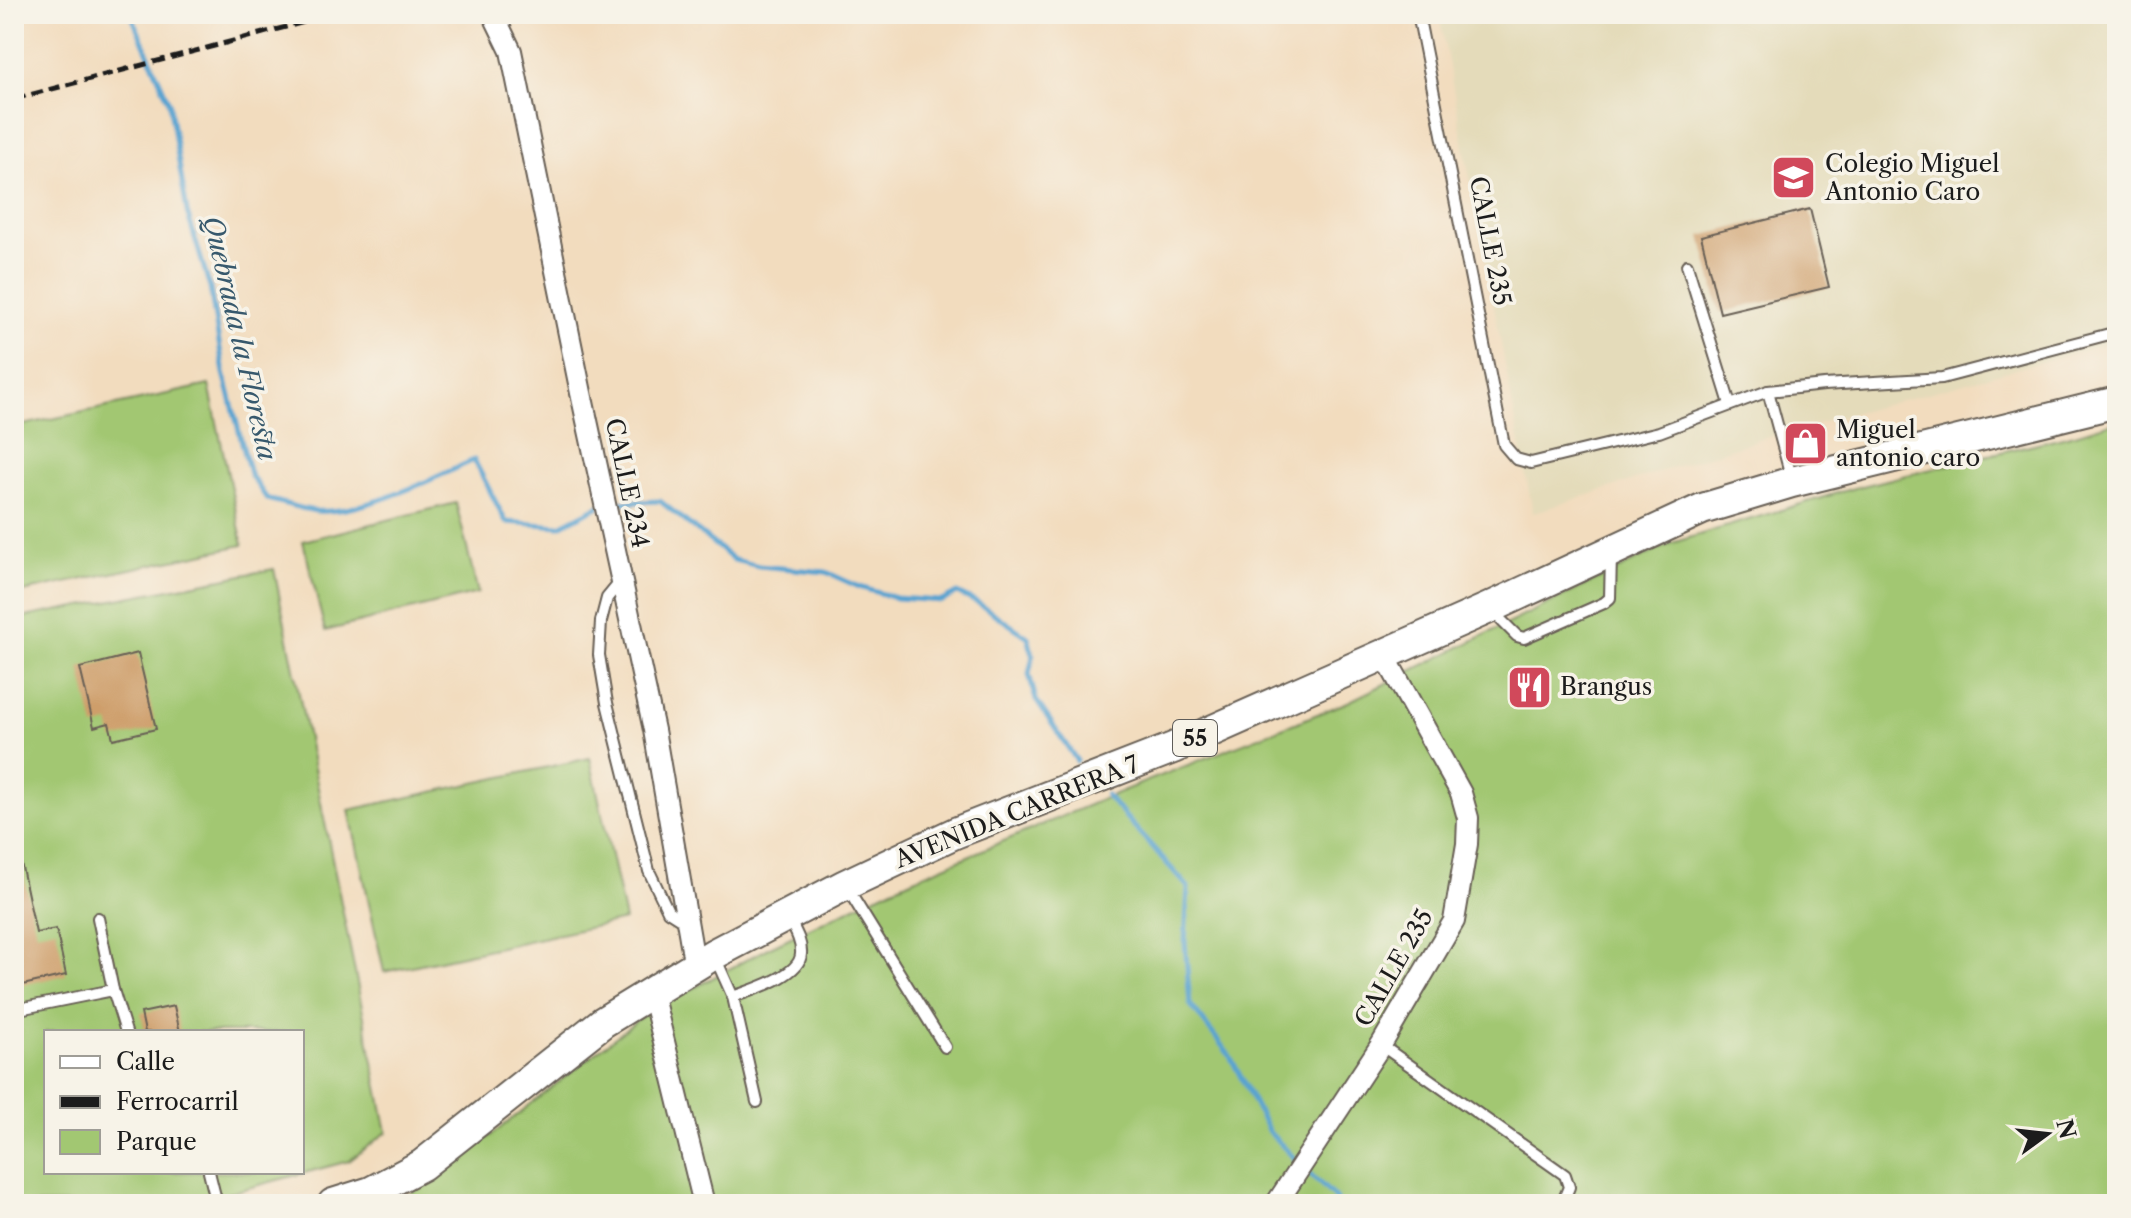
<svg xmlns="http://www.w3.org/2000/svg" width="2131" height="1218" viewBox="0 0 2131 1218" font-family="'Libre Caslon Text',serif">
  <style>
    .built { fill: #e4dbba }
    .green { fill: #a2c772; stroke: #5f7247; stroke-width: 2; fill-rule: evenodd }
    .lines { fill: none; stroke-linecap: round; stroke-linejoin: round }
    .stream { stroke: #58a3d0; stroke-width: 5 }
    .building { fill: #ce9e6a }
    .lane-casing { stroke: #675f55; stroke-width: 14 }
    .street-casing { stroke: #675f55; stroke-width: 24 }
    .primary-casing { stroke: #675f55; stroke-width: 34 }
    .lane { stroke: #fff; stroke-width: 10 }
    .street { stroke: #fff; stroke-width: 20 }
    .primary { stroke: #fff; stroke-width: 30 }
    .rail { stroke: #1c1c1c; stroke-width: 5; stroke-dasharray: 12 6; stroke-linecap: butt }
    .labels { text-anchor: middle; stroke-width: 7; stroke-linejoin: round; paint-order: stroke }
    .shield { fill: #f7f3e8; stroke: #5e5c59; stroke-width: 2 }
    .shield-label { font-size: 22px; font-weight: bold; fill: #1c1c1c }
    .poi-label { font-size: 24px; fill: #1c1c1c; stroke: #f7f3e8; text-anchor: start }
    .street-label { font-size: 24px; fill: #1c1c1c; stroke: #f7f3e8 }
    .water-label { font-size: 26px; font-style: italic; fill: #37596d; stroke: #f7f3e8 }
  </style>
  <rect width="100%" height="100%" fill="#f7f3e8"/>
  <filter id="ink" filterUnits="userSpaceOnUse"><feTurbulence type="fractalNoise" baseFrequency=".0125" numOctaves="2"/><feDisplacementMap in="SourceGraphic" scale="16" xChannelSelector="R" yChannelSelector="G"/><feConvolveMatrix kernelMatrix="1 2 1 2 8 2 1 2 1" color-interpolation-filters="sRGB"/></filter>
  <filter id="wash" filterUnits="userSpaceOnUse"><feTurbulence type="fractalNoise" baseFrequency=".006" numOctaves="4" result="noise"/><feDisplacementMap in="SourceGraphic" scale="32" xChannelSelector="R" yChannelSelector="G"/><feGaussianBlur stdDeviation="1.8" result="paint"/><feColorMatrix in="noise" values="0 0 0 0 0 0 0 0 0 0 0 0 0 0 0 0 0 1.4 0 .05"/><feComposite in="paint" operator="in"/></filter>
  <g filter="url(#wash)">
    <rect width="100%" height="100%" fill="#f2dcbe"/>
    <!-- built -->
    <path class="built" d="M1439 14H2117V341L1758 440 1533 513Z"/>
    <!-- green -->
    <g class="green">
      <path d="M209 385 243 545 14 594V427Z"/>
      <path d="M2117 421V1204H393L441 1175 642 1016 766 949 895 887 1122 791 1348 702 1672 543 1854 488 2075 434Z"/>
      <path d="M456 503 478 593 325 631 303 541Z"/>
      <path d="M274 569 387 1132 349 1161 188 1204H14V619ZM46 1032H302V1172H46Z"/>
      <path d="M590 758 625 920 384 972 349 810Z"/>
    </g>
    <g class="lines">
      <!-- stream -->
      <g class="stream">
        <path d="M131 14 169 102 187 212 210 288 224 373 250 474 267 499C283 503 300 509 316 511 360 515 433 479 474 460L506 522 560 526 599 506"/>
        <path d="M609 503 660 501 734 560 759 566 826 572 859 587 896 598 942 601 957 593 978 603 1028 637 1033 656 1029 674 1036 700 1077 761"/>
        <path d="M1106 795 1188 887 1185 942 1190 1004 1230 1056 1269 1132 1299 1163"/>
        <path d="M1306 1170 1335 1198 1338 1204"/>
      </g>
    </g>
    <g id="blocks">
      <!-- building -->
      <g class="building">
        <path d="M1810 209 1829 287 1720 313 1701 236Z"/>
        <path d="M138 653 156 729 113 739 109 723 94 727 80 668Z"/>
        <path d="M14 858H20L36 933 56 929 66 975 14 987Z"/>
        <path d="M174 1006 180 1032H145L141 1013Z"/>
      </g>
    </g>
  </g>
  <g filter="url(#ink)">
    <use href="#blocks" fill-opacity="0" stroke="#675f55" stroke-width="2"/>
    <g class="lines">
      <defs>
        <g id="lane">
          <path d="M1418 14 1504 445 1516 459 1531 463 1659 432 1768 391 1792 480"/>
          <path d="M1687 265 1730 404"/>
          <path d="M1768 391 1824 385 1942 378 2117 332"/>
          <path d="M621 581 607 598 601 621 599 655 607 703 649 871 668 911 687 923"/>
          <path d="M1491 610 1517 636 1524 638 1604 603 1610 598 1611 556"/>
          <path d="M847 888 945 1047"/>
          <path d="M98 918 113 990 126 1032"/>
          <path d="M715 957 733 997C751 990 800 976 801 954 802 941 794 929 788 917"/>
          <path d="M733 997 757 1102"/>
          <path d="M14 1010 113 990"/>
          <path d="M1381 1045 1565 1175 1569 1187 1562 1204"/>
          <path d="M209 1172 217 1204"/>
        </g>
        <g id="street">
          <path d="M493 14 511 51 581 393 654 730 695 967"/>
          <path d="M652 993 704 1204"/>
          <path d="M1276 1204 1381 1045 1454 921 1467 844 1468 818 1461 793 1383 653"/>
        </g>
        <path id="primary" d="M333 1204 371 1192 422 1165 603 1022 714 954 845 885 955 833 1173 748 1489 608 1702 509 1792 482 2117 402"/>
      </defs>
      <!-- lane casing -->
      <use href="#lane" class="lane-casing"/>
      <!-- street casing -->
      <use href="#street" class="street-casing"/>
      <!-- primary casing -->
      <use href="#primary" class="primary-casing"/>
      <!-- lane -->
      <use href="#lane" class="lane"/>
      <!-- street -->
      <use href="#street" class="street"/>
      <!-- primary -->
      <use href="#primary" class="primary"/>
      <!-- rail -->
      <path class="rail" d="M14 99 335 14"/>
    </g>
  </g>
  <!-- icons -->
  <defs>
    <symbol id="school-square" viewBox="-11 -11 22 22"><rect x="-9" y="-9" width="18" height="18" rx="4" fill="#d1495b" stroke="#f7f3e8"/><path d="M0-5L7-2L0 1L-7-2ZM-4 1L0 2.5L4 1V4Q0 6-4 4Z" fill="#fff"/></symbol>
    <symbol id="shop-square" viewBox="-11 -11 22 22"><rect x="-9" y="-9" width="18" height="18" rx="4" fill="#d1495b" stroke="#f7f3e8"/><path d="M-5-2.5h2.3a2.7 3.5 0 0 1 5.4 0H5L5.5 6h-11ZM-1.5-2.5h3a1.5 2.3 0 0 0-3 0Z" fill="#fff"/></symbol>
    <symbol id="restaurant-square" viewBox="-11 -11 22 22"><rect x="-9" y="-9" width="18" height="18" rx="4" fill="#d1495b" stroke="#f7f3e8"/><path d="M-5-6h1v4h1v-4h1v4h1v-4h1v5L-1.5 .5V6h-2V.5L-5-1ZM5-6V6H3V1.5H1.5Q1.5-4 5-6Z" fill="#fff"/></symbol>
  </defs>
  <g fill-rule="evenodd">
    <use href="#school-square" x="1768" y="152" width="51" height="51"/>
    <use href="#shop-square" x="1780" y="418" width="51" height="51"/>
    <use href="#restaurant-square" x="1504" y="662" width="51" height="51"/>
  </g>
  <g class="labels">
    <!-- shield labels -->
    <rect class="shield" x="1173" y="720" width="44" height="36" rx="6"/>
    <g class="shield-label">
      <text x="1195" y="746">55</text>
    </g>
    <!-- poi labels -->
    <g class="poi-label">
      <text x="1825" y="172">Colegio Miguel<tspan x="1825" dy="28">Antonio Caro</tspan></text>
      <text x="1836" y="438">Miguel<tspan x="1836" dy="28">antonio caro</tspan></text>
      <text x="1560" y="695">Brangus</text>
    </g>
    <!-- street labels -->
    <g class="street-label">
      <text transform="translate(1490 241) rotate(79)" y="8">CALLE 235</text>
      <text transform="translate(627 483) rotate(78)" y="8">CALLE 234</text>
      <text transform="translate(1017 812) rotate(-22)" y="8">AVENIDA CARRERA 7</text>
      <text transform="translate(1394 968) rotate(-60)" y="8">CALLE 235</text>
    </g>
    <!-- water labels -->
    <g class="water-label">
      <text transform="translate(240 338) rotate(77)" y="9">Quebrada la Floresta</text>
    </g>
  </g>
  <!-- margin -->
  <rect width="2131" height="1218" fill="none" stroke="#f7f3e8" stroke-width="48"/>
  <!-- legend -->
  <rect x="44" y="1030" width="260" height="144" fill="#f7f3e8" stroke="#9f9d96" stroke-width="2"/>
  <rect x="60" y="1056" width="40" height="12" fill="#ffffff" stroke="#9f9d96" stroke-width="2"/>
  <text x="116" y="1070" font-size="24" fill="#1c1c1c">Calle</text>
  <rect x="60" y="1096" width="40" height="12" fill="#1c1c1c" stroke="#9f9d96" stroke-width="2"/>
  <text x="116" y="1110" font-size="24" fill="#1c1c1c">Ferrocarril</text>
  <rect x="60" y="1130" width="40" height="24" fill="#a2c772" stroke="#9f9d96" stroke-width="2"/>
  <text x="116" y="1150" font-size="24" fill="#1c1c1c">Parque</text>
  <!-- north arrow -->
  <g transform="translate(2047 1134) rotate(75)" stroke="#f7f3e8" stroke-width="6" paint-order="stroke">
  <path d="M0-6L14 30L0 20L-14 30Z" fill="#1c1c1c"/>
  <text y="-12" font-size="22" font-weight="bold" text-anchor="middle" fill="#1c1c1c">N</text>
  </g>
</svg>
